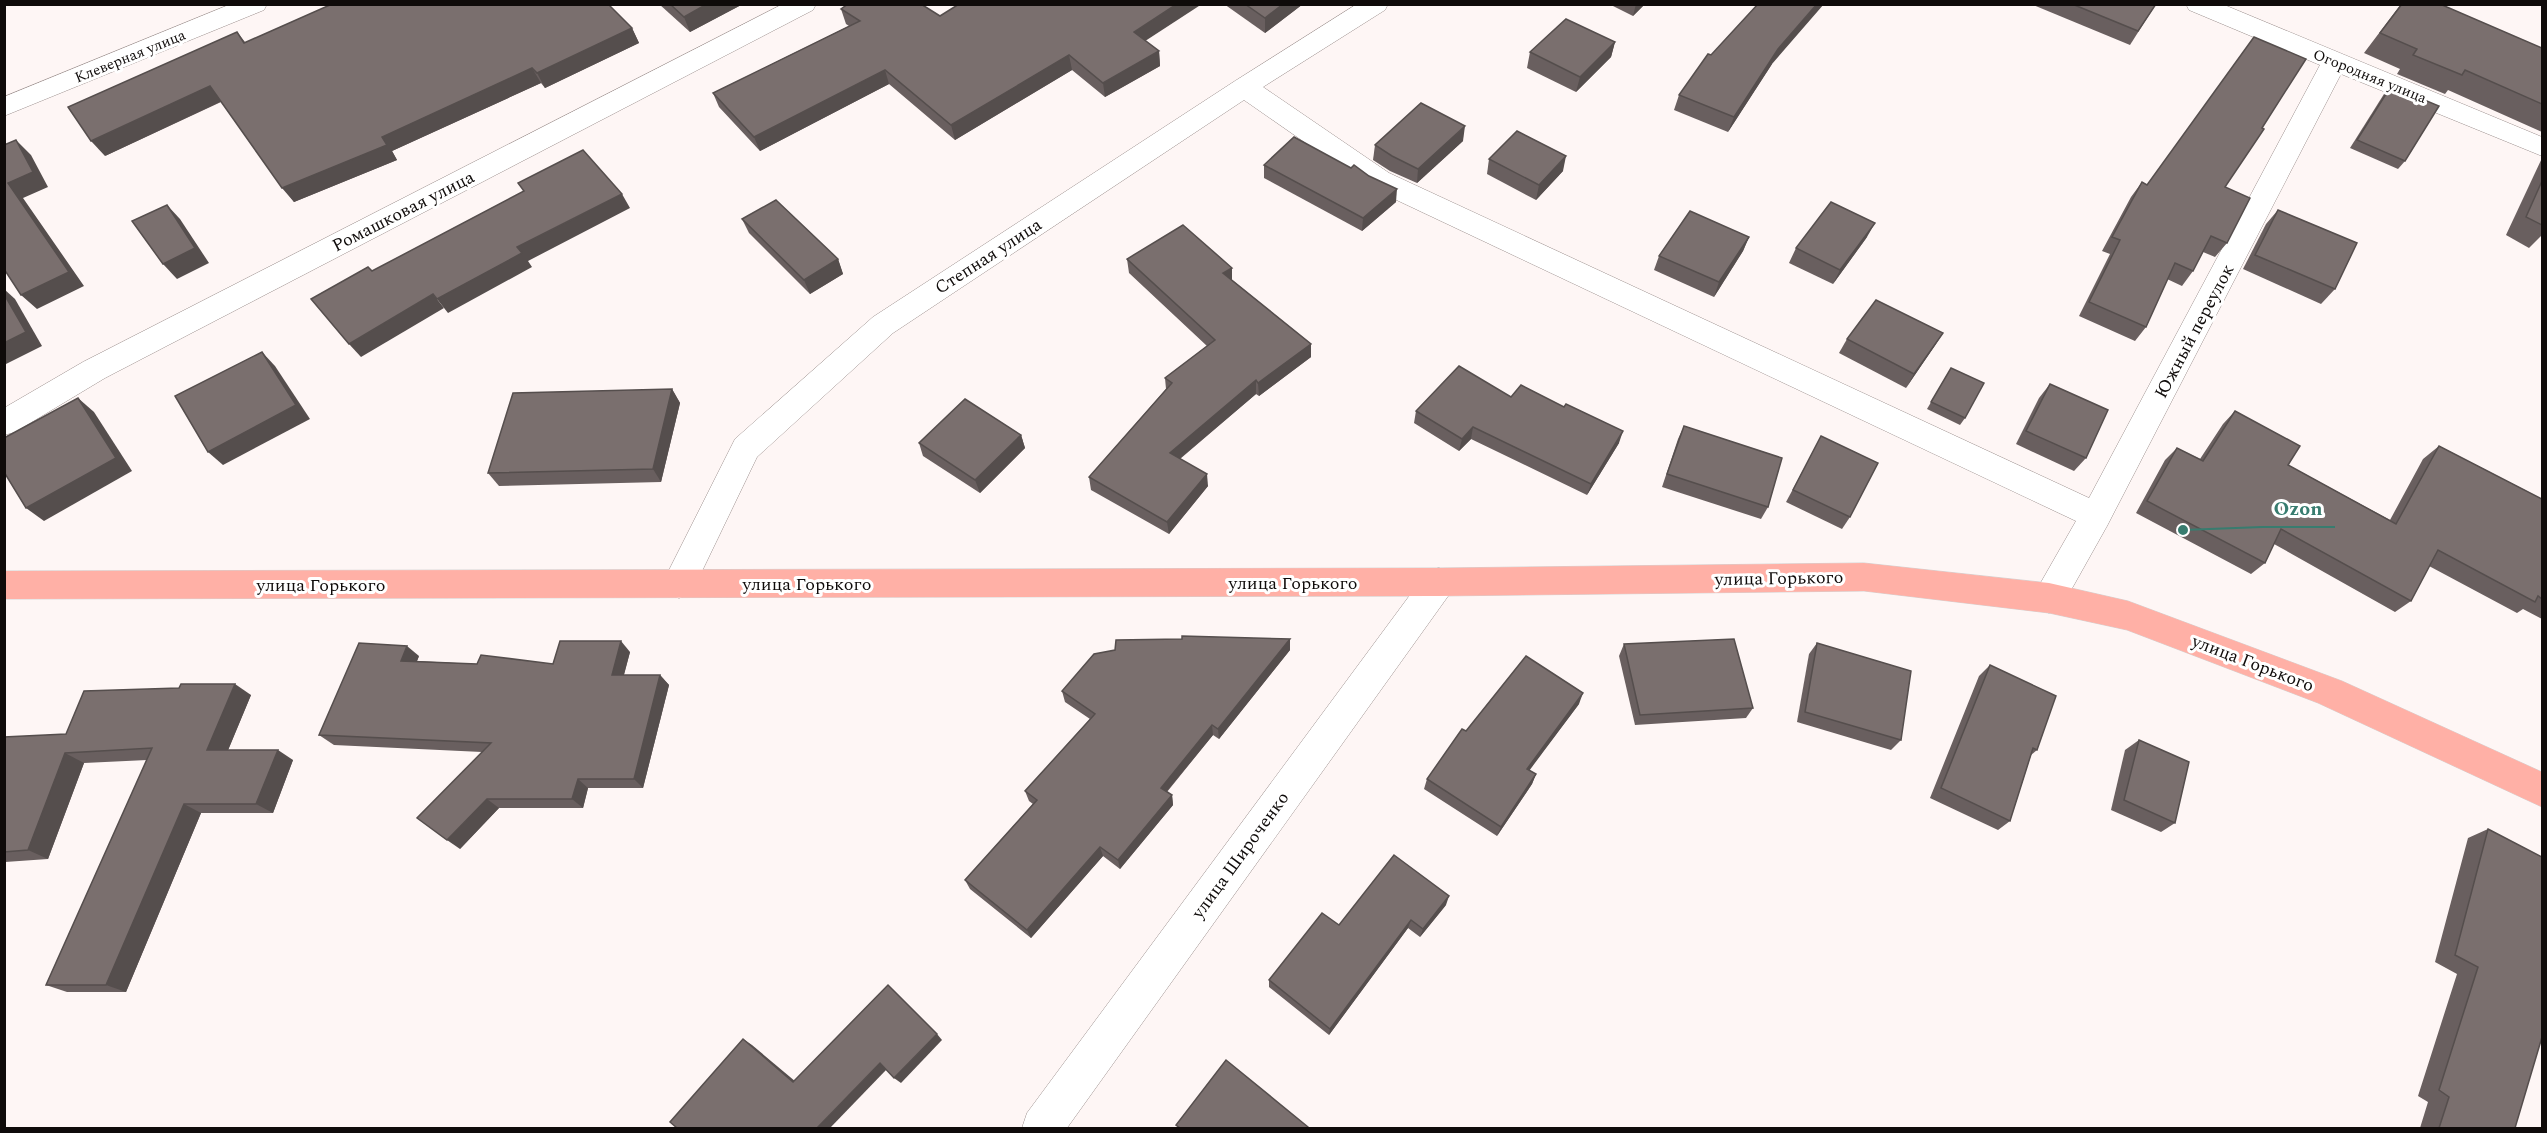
<svg xmlns="http://www.w3.org/2000/svg" width="2547" height="1133" viewBox="0 0 2547 1133" font-family="Spectral,serif">
  <style>
    .lines { fill: none; stroke-linecap: round; stroke-linejoin: round }
    .minor-casing { stroke: #9c908e; stroke-width: 1 }
    .major-casing { stroke: #d4d3d3; stroke-width: 1 }
    .minor { fill: #fff; fill-rule: evenodd }
    .major { fill: #ffb0a6; fill-rule: evenodd }
    .wall { fill: #695f5f }
    .shaded-wall { fill: #554e4d }
    .building { fill: #7a6f6e; stroke: #554e4d; stroke-width: 1.5 }
    .labels { text-anchor: middle; stroke-width: 6; stroke-linejoin: round; paint-order: stroke }
    .far-street-label { font-size: 15px; fill: #0f0b0a; stroke: #fff }
    .street-label { font-size: 18px; fill: #0f0b0a; stroke: #fff }
    .leader { fill: none; stroke: #387c6f; stroke-width: 2 }
    .callout-dot { fill: #387c6f; stroke: #fff; stroke-width: 2 }
    .callout-label { font-size: 20px; text-anchor: middle; font-weight: bold; fill: #387c6f; stroke: #fff; stroke-width: 6; stroke-linejoin: round; paint-order: stroke }
  </style>
  <rect width="100%" height="100%" fill="#fef6f5"/>
  <g class="lines">
    <defs>
      <g id="minor">
        <path d="M231 4H267L264 10 4 116V97Z"/>
        <path d="M783 4H816L813 10 105 378 15 432 4 435V408L83 362Z"/>
        <path d="M1357 4H1388L1385 10 1263 87 1389 173 2089 498 2320 65 2189 10 2186 4H2222L2542 137V156L2341 74 2107 526 2061 608 2049 613 2037 608 2032 598 2076 521 1369 187 1244 100 893 333 757 457 691 594 679 598 667 594 662 584 735 439 873 317 1235 81Z"/>
        <path d="M1439 568 1451 572 1456 582 1451 592 1067 1128H1022L1027 1113 1427 572Z"/>
      </g>
      <path id="major" d="M1864 563 2049 583 2128 601 2342 681 2542 772V807L2318 703 2127 630 2049 613 1864 591 1439 596 4 599V571L1439 568Z"/>
    </defs>
    <!-- minor casing -->
    <use href="#minor" class="minor-casing"/>
    <!-- major casing -->
    <use href="#major" class="major-casing"/>
    <!-- minor -->
    <use href="#minor" class="minor"/>
    <!-- major -->
    <use href="#major" class="major"/>
  </g>
  <!-- wall -->
  <g class="wall">
    <path d="M659 4H743L690 32Z"/>
    <path d="M1224 4H1303L1265 33Z"/>
    <path d="M1609 4H1645L1633 16Z"/>
    <path d="M2031 4H2156L2130 45Z"/>
    <path d="M2401 4 2542 48V132L2448 90 2445 94 2397 74 2400 69 2364 53Z"/>
    <path d="M841 9 940 16 1145 41 1159 51 1160 66 1105 97 1072 70 955 140 889 84 760 151 719 107 713 93 849 26 846 24Z"/>
    <path d="M632 28 639 43 545 88 541 83 392 151 397 160 294 202 221 102 105 156 237 32 245 42Z"/>
    <path d="M1615 42 1611 57 1576 92 1527 68 1530 52Z"/>
    <path d="M1711 55 1772 64 1728 132 1674 110 1679 95Z"/>
    <path d="M2391 86 2405 161 2398 169 2350 148 2384 94Z"/>
    <path d="M2262 128 2225 187 2227 243 2215 257 2203 252 2193 271 2182 286 2167 279 2146 327 2135 341 2079 316 2110 254 2102 251 2131 197 2142 182 2147 185Z"/>
    <path d="M1463 141 1417 183 1390 171 1373 160 1375 145Z"/>
    <path d="M2542 158V235L2529 248 2506 235Z"/>
    <path d="M1489 159 1563 171 1536 200 1487 174Z"/>
    <path d="M1264 165 1396 202 1362 231 1264 178Z"/>
    <path d="M2278 210 2335 289 2321 304 2243 269 2266 224Z"/>
    <path d="M742 219 838 259 843 274 810 294 749 233Z"/>
    <path d="M1749 237 1743 251 1714 297 1654 270 1659 256Z"/>
    <path d="M1867 237 1833 284 1789 263 1796 248Z"/>
    <path d="M1127 259 1232 280 1311 344V357L1259 396 1256 394 1180 459 1208 486 1169 534 1091 490 1089 477 1166 389 1165 378 1207 346 1129 273Z"/>
    <path d="M1943 333 1906 388 1839 353 1847 339Z"/>
    <path d="M1947 375 1965 418 1960 425 1927 409Z"/>
    <path d="M2050 384 2086 458 2074 471 2016 444 2039 398Z"/>
    <path d="M672 389 680 403 661 482 499 486 488 473Z"/>
    <path d="M1511 397 1619 443 1587 495 1471 439 1459 451 1414 423 1416 411Z"/>
    <path d="M2235 411 2288 465 2390 520 2423 459 2439 446 2542 499V619L2523 609 2517 613 2429 566 2411 601 2395 612 2274 544 2265 563 2251 574 2136 513 2165 460 2177 448 2200 459 2223 424Z"/>
    <path d="M1684 426 1768 507 1761 519 1662 487 1678 439Z"/>
    <path d="M1021 435 1025 448 980 493 923 456 919 443Z"/>
    <path d="M1814 450 1850 517 1842 529 1786 502Z"/>
    <path d="M1182 639H1290V650L1219 739 1213 735 1167 792 1172 795 1173 805 1120 869 1103 856 1031 938 970 889 965 880 1033 804 1029 801 1025 791 1090 719 1065 702 1062 691Z"/>
    <path d="M1817 643 1901 740 1891 750 1797 722 1809 654Z"/>
    <path d="M1624 644 1753 708 1746 718 1635 725 1619 656Z"/>
    <path d="M630 652 624 675H660L669 685 643 788H588L583 808H499L460 849 482 752 334 745 319 735 419 656 417 661 477 664H553Z"/>
    <path d="M1990 665 2037 750 2031 755 2010 821 1998 830 1930 798 1979 676Z"/>
    <path d="M179 688 251 695 228 750 293 760 273 813H201L126 992H67L46 985 147 760 84 763 48 859 5 862H4V852L66 734Z"/>
    <path d="M1579 704 1529 770 1536 774 1532 784 1497 836 1424 789 1427 779 1466 731Z"/>
    <path d="M2139 740 2175 823 2161 832 2111 810 2125 750Z"/>
    <path d="M2488 829 2515 1128H2420L2428 1102 2418 1096 2457 974 2435 962 2468 838Z"/>
    <path d="M1446 905 1420 937 1408 928 1329 1035 1269 987V980Z"/>
  </g>
  <!-- shaded-wall -->
  <g class="shaded-wall">
    <path d="M707 4H743L690 32 684 17Z"/>
    <path d="M1177 4H1202L1136 47 1134 32Z"/>
    <path d="M1283 4H1303L1265 33V18Z"/>
    <path d="M1636 4H1645L1633 16Z"/>
    <path d="M1817 4H1824L1772 64 1728 132 1734 117 1778 49Z"/>
    <path d="M632 28 639 43 545 88 537 73Z"/>
    <path d="M1615 42 1611 57 1576 92 1580 77Z"/>
    <path d="M1159 51 1160 66 1105 97 1103 83Z"/>
    <path d="M1069 55 1072 70 955 140 951 125Z"/>
    <path d="M532 68 541 83 392 151 397 160 294 202 282 188 382 137Z"/>
    <path d="M885 70 889 84 760 151 754 137Z"/>
    <path d="M210 86 222 101 105 156 91 141Z"/>
    <path d="M1465 126 1463 141 1417 183 1418 169Z"/>
    <path d="M16 140 31 155 48 187 23 198 84 286 37 309 21 295 8 183Z"/>
    <path d="M1566 156 1563 171 1536 200 1539 185Z"/>
    <path d="M1397 189 1396 202 1362 231 1363 218Z"/>
    <path d="M622 194 630 208 528 261 532 267 448 313 437 299 517 247Z"/>
    <path d="M167 205 180 219 209 263 177 279 163 264Z"/>
    <path d="M1875 223 1867 237 1833 284 1840 270Z"/>
    <path d="M1749 237 1743 251 1714 297 1719 282Z"/>
    <path d="M838 259 843 274 810 294 804 280Z"/>
    <path d="M1232 268V282L1223 273Z"/>
    <path d="M4 289 15 299 42 346 4 365Z"/>
    <path d="M433 294 444 308 361 357 349 344Z"/>
    <path d="M1943 333 1934 347 1906 388 1914 374Z"/>
    <path d="M1311 344V357L1259 396 1258 383Z"/>
    <path d="M262 352 275 366 310 419 223 465 208 452Z"/>
    <path d="M1256 380V394L1171 466 1170 453Z"/>
    <path d="M672 389 680 403 661 482 653 469Z"/>
    <path d="M78 398 94 412 132 471 44 521 26 508Z"/>
    <path d="M1473 427 1471 439 1459 451 1462 439Z"/>
    <path d="M1623 431 1619 443 1587 495 1591 484Z"/>
    <path d="M1021 435 1025 448 980 493 975 480Z"/>
    <path d="M1207 474 1208 486 1169 534 1167 522Z"/>
    <path d="M1290 639V650L1219 739 1218 729Z"/>
    <path d="M621 641 630 652 621 685 612 675Z"/>
    <path d="M407 646 419 656 413 671 401 661Z"/>
    <path d="M660 675 669 685 643 788 634 779Z"/>
    <path d="M235 684 251 695 224 760 207 750Z"/>
    <path d="M1583 693 1579 704 1523 779 1527 769Z"/>
    <path d="M1212 725 1213 735 1162 797 1161 788Z"/>
    <path d="M278 750 293 760 273 813 256 804Z"/>
    <path d="M65 753 84 763 48 859 28 850Z"/>
    <path d="M1536 774 1532 784 1497 836 1501 827Z"/>
    <path d="M578 779 588 788 583 808 572 799Z"/>
    <path d="M1172 795 1173 805 1120 869 1118 860Z"/>
    <path d="M487 799 499 808 460 849 447 840Z"/>
    <path d="M184 804 201 813 126 992 106 985Z"/>
    <path d="M1100 847 1103 856 1031 938 1027 930Z"/>
    <path d="M1449 896 1446 905 1420 937 1423 929Z"/>
    <path d="M1411 920 1408 928 1329 1035 1330 1029Z"/>
    <path d="M937 1034 942 1040 901 1083 894 1078Z"/>
    <path d="M743 1039 752 1045 802 1087 793 1082Z"/>
    <path d="M880 1063 887 1069 830 1128H817Z"/>
  </g>
  <!-- building -->
  <g class="building">
    <path d="M332 4H608L632 28 537 73 532 68 382 137 387 145 282 188 210 86 91 141 68 107 237 32 244 43Z"/>
    <path d="M670 4H707L684 17Z"/>
    <path d="M848 4H921L940 16 959 4H1177L1134 32 1159 51 1103 83 1069 55 951 125 885 70 754 137 713 93 860 21 841 9Z"/>
    <path d="M1245 4H1283L1265 18Z"/>
    <path d="M1758 4H1817L1778 49 1734 117 1679 95 1708 54 1711 55Z"/>
    <path d="M2072 4H2156L2138 31Z"/>
    <path d="M2402 4H2440L2542 48V104L2465 70 2462 75 2413 55 2417 49 2380 33Z"/>
    <path d="M1566 19 1615 42 1580 77 1530 52Z"/>
    <path d="M2254 37 2306 59 2262 128 2264 129 2225 187 2250 198 2227 243 2211 236 2193 271 2175 263 2146 327 2089 302 2120 240 2112 237 2142 182 2147 185Z"/>
    <path d="M2391 86 2439 106 2405 161 2357 140Z"/>
    <path d="M1421 103 1465 126 1418 169 1392 156 1375 145Z"/>
    <path d="M1517 131 1566 156 1539 185 1489 159Z"/>
    <path d="M1294 137 1351 168 1354 165 1369 176 1397 189 1363 218 1264 165Z"/>
    <path d="M16 140 33 172 8 183 69 272 21 295 4 269V145Z"/>
    <path d="M583 150 622 194 517 247 522 253 437 299 433 294 349 344 311 299 368 267 372 271 524 191 518 183Z"/>
    <path d="M2542 181V225L2526 217Z"/>
    <path d="M776 200 838 259 804 280 742 219Z"/>
    <path d="M1831 202 1875 223 1840 270 1796 248Z"/>
    <path d="M167 205 195 248 163 264 132 221Z"/>
    <path d="M2278 210 2357 243 2335 289 2255 255Z"/>
    <path d="M1690 211 1749 237 1719 282 1659 256Z"/>
    <path d="M1183 225 1232 268 1223 273 1311 344 1258 383 1256 380 1170 453 1207 474 1167 522 1089 477 1172 383 1165 378 1215 340 1127 259Z"/>
    <path d="M4 294 26 332 4 343Z"/>
    <path d="M1876 300 1943 333 1914 374 1847 339Z"/>
    <path d="M262 352 296 405 208 452 175 396Z"/>
    <path d="M1459 366 1511 397 1521 385 1564 407 1566 404 1623 431 1591 484 1473 427 1462 439 1416 411Z"/>
    <path d="M1951 368 1984 383 1965 418 1931 402Z"/>
    <path d="M2050 384 2108 410 2086 458 2026 431Z"/>
    <path d="M672 389 653 469 488 473 513 393Z"/>
    <path d="M78 398 116 458 26 508 4 472V438Z"/>
    <path d="M965 399 1021 435 975 480 919 443Z"/>
    <path d="M2235 411 2300 446 2288 465 2396 524 2439 446 2542 499V599L2538 596 2535 602 2438 550 2411 601 2281 529 2265 563 2147 501 2177 448 2203 461Z"/>
    <path d="M1684 426 1782 458 1768 507 1667 474Z"/>
    <path d="M1821 436 1878 463 1850 517 1793 490Z"/>
    <path d="M1182 636 1290 639 1218 729 1212 725 1161 788 1172 795 1118 860 1100 847 1027 930 965 880 1037 800 1025 791 1095 714 1062 691 1094 654 1115 650 1116 640 1182 639Z"/>
    <path d="M1734 639 1753 708 1640 715 1624 644Z"/>
    <path d="M560 641H621L612 675H660L634 779H578L572 799H487L447 840 417 818 491 743 319 735 359 643 407 646 401 661 477 664 481 655 553 664Z"/>
    <path d="M1817 643 1911 671 1901 740 1805 712Z"/>
    <path d="M1526 656 1583 693 1527 769 1536 774 1501 827 1427 779 1462 729 1466 731Z"/>
    <path d="M1990 665 2056 696 2037 750 2033 748 2010 821 1941 788Z"/>
    <path d="M181 684H235L207 750H278L256 804H184L106 985H46L152 748 65 753 28 850 4 852V737L66 734 84 691 179 688Z"/>
    <path d="M2139 740 2189 762 2175 823 2124 800Z"/>
    <path d="M2488 829 2542 857V1037L2515 1128H2439L2449 1097 2439 1090 2478 967 2455 955Z"/>
    <path d="M1394 855 1449 896 1423 929 1411 920 1330 1029 1269 980 1322 913 1339 925Z"/>
    <path d="M888 985 937 1034 894 1078 880 1063 817 1128H677L670 1122 743 1039 793 1082Z"/>
    <path d="M1226 1060 1308 1127 1307 1128H1180L1176 1125Z"/>
  </g>
  <g class="labels">
    <!-- far-street labels -->
    <g class="far-street-label">
      <text transform="translate(130 56) rotate(-22)" y="5">Клеверная улица</text>
      <text transform="translate(2370 76) rotate(22)" y="5">Огородняя улица</text>
    </g>
    <!-- street labels -->
    <g class="street-label">
      <text transform="translate(403 211) rotate(-27)" y="6">Ромашковая улица</text>
      <text transform="translate(988 256) rotate(-33)" y="6">Степная улица</text>
      <text transform="translate(2194 331) rotate(-62)" y="6">Южный переулок</text>
      <text transform="translate(1779 578) rotate(-1)" y="6">улица Горького</text>
      <text x="1293" y="589">улица Горького</text>
      <text x="807" y="590">улица Горького</text>
      <text x="321" y="591">улица Горького</text>
      <text transform="translate(2253 663) rotate(21)" y="6">улица Горького</text>
      <text transform="translate(1240 855) rotate(-54)" y="6">улица Широченко</text>
    </g>
  </g>
  <!-- callouts -->
  <path class="leader" d="M2183 530L2262 527H2335"/>
  <circle class="callout-dot" cx="2183" cy="530" r="6"/>
  <g class="callout-label">
    <text x="2298" y="515">Ozon</text>
  </g>
  <!-- border -->
  <rect width="2547" height="1133" fill="none" stroke="#0f0b0a" stroke-width="12"/>
</svg>
